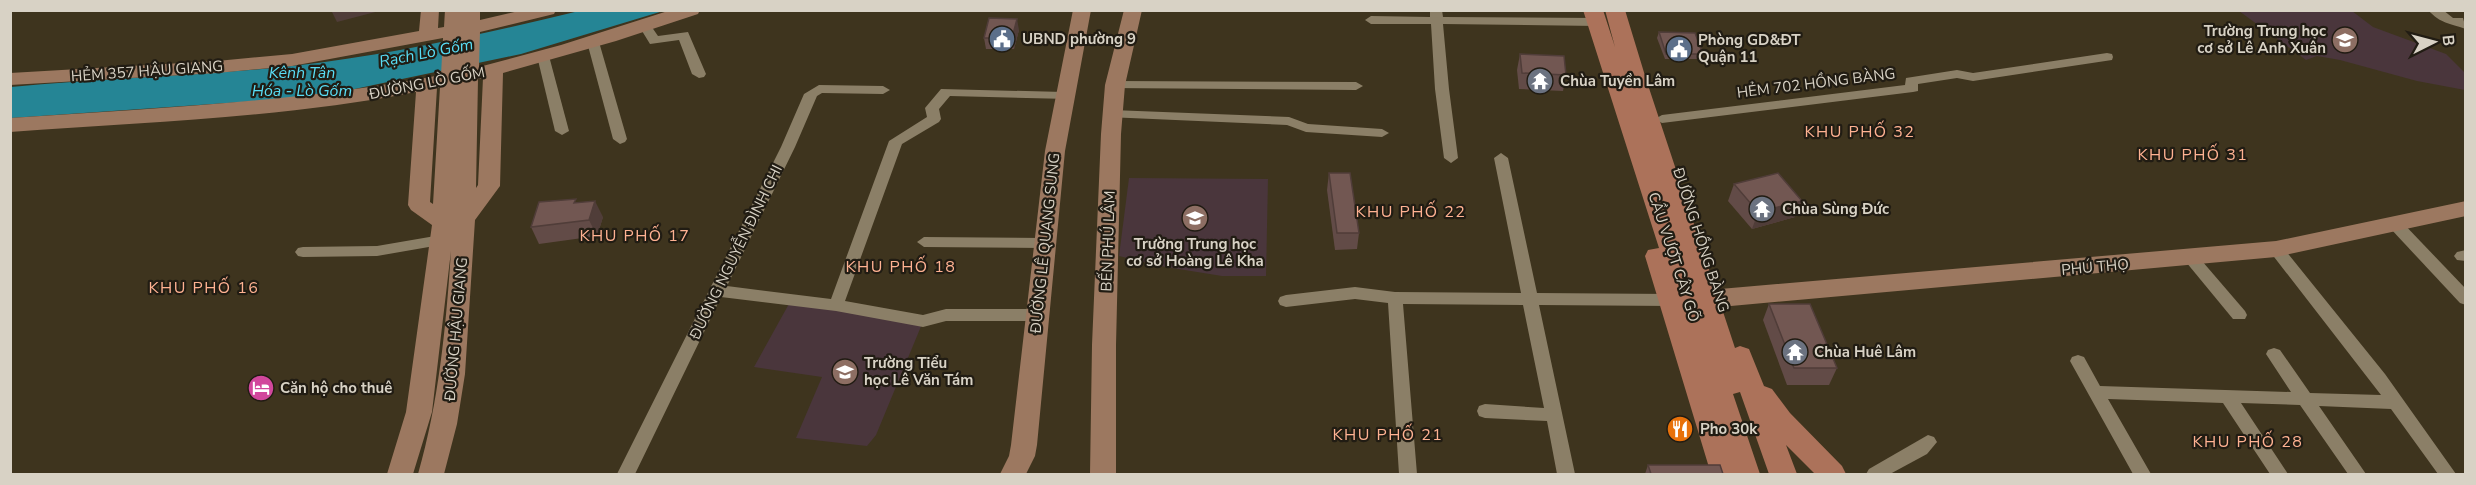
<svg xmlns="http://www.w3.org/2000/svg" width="2476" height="485" viewBox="0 0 2476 485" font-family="'Nunito Sans',sans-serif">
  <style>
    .education { fill: #4a363c }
    .water { fill: #258595 }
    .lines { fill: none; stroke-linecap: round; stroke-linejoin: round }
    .street { fill: #8b7f67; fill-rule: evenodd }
    .secondary { fill: #9c7860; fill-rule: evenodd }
    .primary { fill: #ac725a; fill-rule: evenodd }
    .wall { fill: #624b47 }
    .shaded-wall { fill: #503d39 }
    .building { fill: #725752; stroke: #503d39; stroke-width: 1.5 }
    .labels { text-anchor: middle; stroke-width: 4.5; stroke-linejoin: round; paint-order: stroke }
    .poi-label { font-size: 15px; font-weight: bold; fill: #d8d2c5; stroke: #211c13; text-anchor: start }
    .street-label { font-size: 15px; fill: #d8d2c5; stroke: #211c13 }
    .water-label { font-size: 16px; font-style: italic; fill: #59ddf5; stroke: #211c13 }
    .neighbourhood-label { font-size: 16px; letter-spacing: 1.5px; fill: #ffb292; stroke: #211c13 }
  </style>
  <rect width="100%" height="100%" fill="#3e341e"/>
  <!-- education -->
  <g class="education">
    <path d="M2239 11H2352L2373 27 2446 54 2465 73V90L2417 81 2340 60 2317 56 2306 60Z"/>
    <path d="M1129 178 1268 179 1266 276H1222L1160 266 1119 256Z"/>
    <path d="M790 302 922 324 876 435 867 446 796 438 822 377 754 367Z"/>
  </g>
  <!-- water -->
  <path class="water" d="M579 11H663L521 54 345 91 271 100 11 118V87C104 78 199 76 292 66 389 55 484 34 579 11Z"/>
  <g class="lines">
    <!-- street -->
    <g class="street">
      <path d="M1430 10H1442L1443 17 1597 18 1603 22 1597 26 1443 24 1449 89 1458 158 1451 163 1444 158 1435 89 1431 24H1371L1365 20 1371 16 1430 17Z"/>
      <path d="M2428 10H2443L2453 18H2463L2466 29C2449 23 2441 24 2428 10Z"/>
      <path d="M645 22 649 23 658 36 688 32 706 74 704 77 699 78 692 74 679 40 650 44 639 26Z"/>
      <path d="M593 38 599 42 627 139 625 142 620 144 613 139 587 42Z"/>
      <path d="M543 52 549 56 569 131 562 135 555 131 537 56Z"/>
      <path d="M2107 53 2112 54 2113 57 2112 60 1973 81 1957 78 1918 84V91L1913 92 1662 123 1655 119 1662 115 1905 85 1906 78 1957 70 1973 73Z"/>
      <path d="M1115 81 1356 82 1363 86 1356 90 1110 88 1108 85 1110 82Z"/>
      <path d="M819 85 883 86 890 90 883 94 822 93 817 96 795 147 727 286 831 299 889 141 927 117 925 108 941 89 1064 92 1069 93 1071 96 1069 99 950 96 939 109 941 119 939 122 902 144 845 301 923 315 946 309H1036L1042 311 1044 315 1042 319 1036 321H946L923 327 836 311 721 297 635 474H617L781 147 804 94Z"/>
      <path d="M1112 110 1289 117 1308 124 1382 129 1389 133 1382 137 1306 132 1287 125 1107 117 1105 114 1107 111Z"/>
      <path d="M1501 153 1508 158 1537 293 1671 294 1677 296 1679 300 1677 304 1671 306 1539 305 1575 474H1557L1547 421 1485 418 1479 416 1477 411 1479 406 1485 404 1544 408 1523 305 1403 304 1417 474H1399L1388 303 1355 299 1286 307 1280 305 1278 301 1280 297 1286 295 1355 287 1395 292 1521 293 1494 158Z"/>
      <path d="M2395 219 2400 220 2466 289V305L2460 303 2390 228 2388 224Z"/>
      <path d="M441 235 446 236 448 240 446 244 377 256 303 257 298 256 295 252 298 248 303 247 377 246Z"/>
      <path d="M924 237 1043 238 1051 243 1043 248 924 247 917 242Z"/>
      <path d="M2276 244 2281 245 2385 374 2456 474H2438L2391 409 2319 406 2366 474H2348L2300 405 2241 403 2288 474H2270L2223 403 2108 399 2151 474H2133L2070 361 2072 357 2078 355 2084 357 2100 386 2291 392 2266 354 2268 350 2274 348 2280 350 2310 393 2381 395 2271 253 2268 249 2271 245Z"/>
      <path d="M2466 250V261L2457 260 2454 256 2457 252Z"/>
      <path d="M2191 253 2196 254 2245 311 2247 315 2245 319H2233L2186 262 2183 258 2186 254Z"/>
      <path d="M1928 435 1934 437 1937 442 1927 454 1890 474H1866L1869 469Z"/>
    </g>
    <!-- secondary -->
    <g class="secondary">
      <path d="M421 10H439L438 28 444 27 445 10H480V20L523 10H556L554 14 480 32 479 67 561 45 671 10H700L698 14 616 41 503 73 500 186 475 220 465 374 457 424 444 474H418C439 401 446 327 451 251L432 412 413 474H387L406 412 432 225 411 210 408 205 416 92C283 118 146 122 10 132V118C155 108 299 102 441 75L443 38 292 66 217 73 10 85V73L217 61 292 54 419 31ZM483 78 478 185 476 188 478 79ZM440 87 433 204 430 202 437 88Z"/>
      <path d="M1073 10H1091L1065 151 1037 445 1035 456 1026 474H1000L1009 456 1011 445 1045 151Z"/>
      <path d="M1124 10H1142L1125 85 1121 134 1116 345V474H1090L1092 345 1101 134 1105 85Z"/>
      <path d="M2466 201V216L2276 257 1720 307 1712 304 1708 298 1712 292 1720 289 2276 241Z"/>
    </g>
    <!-- primary -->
    <path class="primary" d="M1583 10H1603L1615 47 1605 10H1625L1646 79 1735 348 1740 346 1749 349 1764 386 1772 389 1790 413 1842 466 1846 474H1815L1786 445 1797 474H1769L1740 392 1733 394 1760 474H1711L1645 256 1648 250 1659 248Z"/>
  </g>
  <!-- wall -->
  <g class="wall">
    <path d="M1019 30 1014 49H986L984 38Z"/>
    <path d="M1659 32 1703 54 1701 59H1665L1657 38Z"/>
    <path d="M1520 54 1566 75 1563 91 1519 89 1517 70Z"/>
    <path d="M1329 173 1359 233 1357 249 1335 250 1327 190Z"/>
    <path d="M1734 184 1795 217 1752 229 1728 201Z"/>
    <path d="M603 217 597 236 539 244 531 227Z"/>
    <path d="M1769 304 1837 368 1829 385H1787L1763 320Z"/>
    <path d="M1648 465 1723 474H1645Z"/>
  </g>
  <!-- shaded-wall -->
  <g class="shaded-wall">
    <path d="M331 10H383L337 22Z"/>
    <path d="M1017 19 1019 30 1014 49 1012 38Z"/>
    <path d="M595 201 603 217 597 236 589 220Z"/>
    <path d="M1802 201 1795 217 1752 229 1758 212Z"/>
  </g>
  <!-- building -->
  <g class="building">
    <path d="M989 18 1017 19 1012 38H984Z"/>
    <path d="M1659 32 1695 33 1703 54H1666Z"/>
    <path d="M1520 54 1564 56 1566 75 1522 73Z"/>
    <path d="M1329 173H1350L1359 233H1337Z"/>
    <path d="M1778 173 1802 201 1758 212 1734 184Z"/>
    <path d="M576 199 574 203 595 201 589 220 531 227 539 202Z"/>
    <path d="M1769 304H1810L1837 368H1794Z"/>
    <path d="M1648 465H1720L1723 474H1651Z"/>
  </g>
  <!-- icons -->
  <defs>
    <symbol id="civic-disc" viewBox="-11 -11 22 22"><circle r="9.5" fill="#5c6f8a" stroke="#211c13"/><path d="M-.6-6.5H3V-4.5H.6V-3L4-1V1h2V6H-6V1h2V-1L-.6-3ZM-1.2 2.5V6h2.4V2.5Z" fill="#fff"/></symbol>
    <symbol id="school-disc" viewBox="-11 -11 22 22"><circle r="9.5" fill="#8d6e63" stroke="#211c13"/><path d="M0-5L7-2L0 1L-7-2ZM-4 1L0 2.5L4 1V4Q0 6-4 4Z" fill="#fff"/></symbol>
    <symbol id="temple-disc" viewBox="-11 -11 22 22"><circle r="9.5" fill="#6b7280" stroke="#211c13"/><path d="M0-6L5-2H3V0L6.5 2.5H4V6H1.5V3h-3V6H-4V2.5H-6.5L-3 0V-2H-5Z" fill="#fff"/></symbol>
    <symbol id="hotel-disc" viewBox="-11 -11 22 22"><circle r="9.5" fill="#d1479c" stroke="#211c13"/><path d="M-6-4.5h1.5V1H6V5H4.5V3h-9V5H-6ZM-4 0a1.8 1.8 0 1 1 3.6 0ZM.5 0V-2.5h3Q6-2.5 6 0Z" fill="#fff"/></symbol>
    <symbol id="restaurant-disc" viewBox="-11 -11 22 22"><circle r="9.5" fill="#e8710a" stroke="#211c13"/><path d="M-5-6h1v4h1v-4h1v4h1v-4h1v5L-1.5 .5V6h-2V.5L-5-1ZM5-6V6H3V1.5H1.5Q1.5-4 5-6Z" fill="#fff"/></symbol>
  </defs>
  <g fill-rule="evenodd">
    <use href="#civic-disc" x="987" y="24" width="30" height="30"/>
    <use href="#school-disc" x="2330" y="25" width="30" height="30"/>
    <use href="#civic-disc" x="1664" y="34" width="30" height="30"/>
    <use href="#temple-disc" x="1525" y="66" width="30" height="30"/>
    <use href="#temple-disc" x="1747" y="194" width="30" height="30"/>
    <use href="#school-disc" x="1180" y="203" width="30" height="30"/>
    <use href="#temple-disc" x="1780" y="337" width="30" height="30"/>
    <use href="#school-disc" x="830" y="357" width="30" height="30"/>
    <use href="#hotel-disc" x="246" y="373" width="30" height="30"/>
    <use href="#restaurant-disc" x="1665" y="414" width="30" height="30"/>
  </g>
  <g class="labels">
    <!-- poi labels -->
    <g class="poi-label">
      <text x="2326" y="36" text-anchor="end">Trường Trung học<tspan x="2326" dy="17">cơ sở Lê Anh Xuân</tspan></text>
      <text x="1022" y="44">UBND phường 9</text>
      <text x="1698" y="45">Phòng GD&amp;ĐT<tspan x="1698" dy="17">Quận 11</tspan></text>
      <text x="1560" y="86">Chùa Tuyền Lâm</text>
      <text x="1782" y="214">Chùa Sùng Đức</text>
      <text x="1195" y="249" text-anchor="middle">Trường Trung học<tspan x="1195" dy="17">cơ sở Hoàng Lê Kha</tspan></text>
      <text x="1814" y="357">Chùa Huê Lâm</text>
      <text x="864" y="368">Trường Tiểu<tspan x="864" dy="17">học Lê Văn Tám</tspan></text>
      <text x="280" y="393">Căn hộ cho thuê</text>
      <text x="1700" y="434">Pho 30k</text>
    </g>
    <!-- street labels -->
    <g class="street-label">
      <text transform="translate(147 71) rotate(-4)" y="5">HẺM 357 HẬU GIANG</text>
      <text transform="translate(427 83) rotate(-11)" y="5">ĐƯỜNG LÒ GỐM</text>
      <text transform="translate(1816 83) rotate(-7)" y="5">HẺM 702 HỒNG BÀNG</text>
      <text transform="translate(1701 240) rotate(72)" y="5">ĐƯỜNG HỒNG BÀNG</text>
      <text transform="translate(1108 241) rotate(-88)" y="5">BẾN PHÚ LÂM</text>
      <text transform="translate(1045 243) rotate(-84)" y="5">ĐƯỜNG LÊ QUANG SUNG</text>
      <text transform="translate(736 252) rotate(-64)" y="5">ĐƯỜNG NGUYỄN ĐÌNH CHI</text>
      <text transform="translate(1674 257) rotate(72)" y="5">CẦU VƯỢT CÂY GÕ</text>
      <text transform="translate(2095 267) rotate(-5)" y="5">PHÚ THỌ</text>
      <text transform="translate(456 329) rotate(-85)" y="5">ĐƯỜNG HẬU GIANG</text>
    </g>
    <!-- water labels -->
    <g class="water-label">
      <text transform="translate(426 52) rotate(-11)" y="6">Rạch Lò Gốm</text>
      <text x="302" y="78">Kênh Tân<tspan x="302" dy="18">Hóa - Lò Gốm</tspan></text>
    </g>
    <!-- neighbourhood labels -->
    <g class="neighbourhood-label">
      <text x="1860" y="137">KHU PHỐ 32</text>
      <text x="2193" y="160">KHU PHỐ 31</text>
      <text x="1411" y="217">KHU PHỐ 22</text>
      <text x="635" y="241">KHU PHỐ 17</text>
      <text x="901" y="272">KHU PHỐ 18</text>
      <text x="204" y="293">KHU PHỐ 16</text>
      <text x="1388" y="440">KHU PHỐ 21</text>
      <text x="2248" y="447">KHU PHỐ 28</text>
    </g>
  </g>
  <!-- border -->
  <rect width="2476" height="485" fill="none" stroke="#d8d2c5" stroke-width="24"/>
  <!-- north arrow -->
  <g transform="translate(2434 42) rotate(84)" stroke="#211c13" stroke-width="4.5" paint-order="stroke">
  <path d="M0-4.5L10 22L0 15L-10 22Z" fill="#d8d2c5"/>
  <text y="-9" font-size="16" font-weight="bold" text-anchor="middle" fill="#d8d2c5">B</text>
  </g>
</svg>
